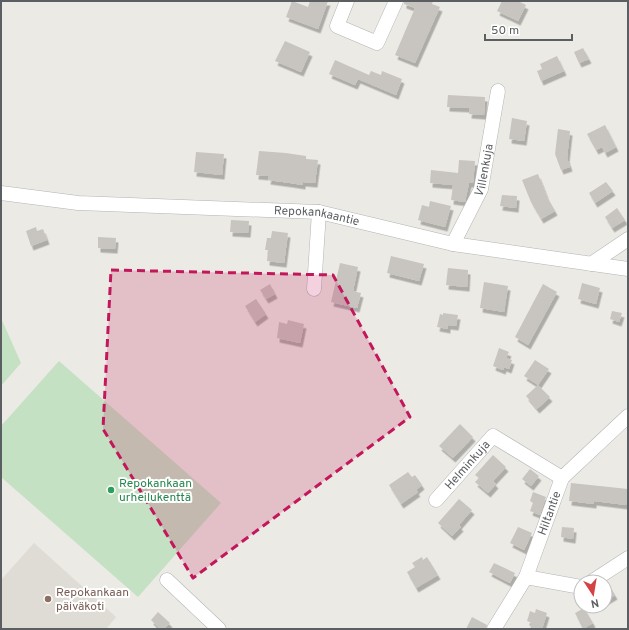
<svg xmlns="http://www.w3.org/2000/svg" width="629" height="630" viewBox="0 0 629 630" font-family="Overpass,sans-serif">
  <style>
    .education { fill: #dfdbd5 }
    .green { fill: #c5e1c3 }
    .building { fill: #c8c5c0; filter: url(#shadow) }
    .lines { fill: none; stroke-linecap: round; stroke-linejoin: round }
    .minor-casing { stroke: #b1b4b7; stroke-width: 15 }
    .minor { stroke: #fff; stroke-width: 14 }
    .marked { fill: #c2185b; fill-opacity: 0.2; stroke: #c2185b; stroke-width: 3; stroke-dasharray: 8 5; stroke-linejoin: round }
    .leisure-dot { fill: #2e9e5b; stroke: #fff; stroke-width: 1.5 }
    .education-dot { fill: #8d6e63; stroke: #fff; stroke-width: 1.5 }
    .labels { text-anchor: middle; stroke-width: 4; stroke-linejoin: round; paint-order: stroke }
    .street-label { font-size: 12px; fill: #5c5f62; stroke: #fff }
    .leisure-label { font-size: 12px; fill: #27864d; stroke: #fff; text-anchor: start }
    .education-label { font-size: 12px; fill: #785e54; stroke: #fff; text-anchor: start }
  </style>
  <defs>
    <filter id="shadow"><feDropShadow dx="2.5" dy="4.5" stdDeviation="0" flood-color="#0004"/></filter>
  </defs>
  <rect width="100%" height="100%" fill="#eceae4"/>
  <!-- education -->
  <path class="education" d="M34 543 116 617 106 629H1V580Z"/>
  <!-- green -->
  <g class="green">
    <path d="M1 318 21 363 1 386Z"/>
    <path d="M59 361 221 503 138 597 1 477V426Z"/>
  </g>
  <!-- building -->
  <g class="building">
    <path d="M292 1 308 7 310 1H328L318 29 286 17Z"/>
    <path d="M404 1H433L432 4 440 7 415 63 395 55 415 8 404 4Z"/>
    <path d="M502 1H518L526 5 518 21 497 11Z"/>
    <path d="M285 41 310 52 301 72 275 61Z"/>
    <path d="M583 48 589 59 579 63 574 52Z"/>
    <path d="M557 56 564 71 541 81 537 71 542 69 540 64Z"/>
    <path d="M335 60 369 75 371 71 381 75 382 71 402 79 396 95 358 79 355 85 329 74Z"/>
    <path d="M448 95 485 97 484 115 469 114 470 108 447 107Z"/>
    <path d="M512 118 527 121 524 141 509 139Z"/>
    <path d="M605 125 616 147 605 153 602 147 596 150 587 134Z"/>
    <path d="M558 129 570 131 567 158 570 167 561 170 555 154Z"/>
    <path d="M259 151 286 153 306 156V159L318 160 315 183 303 182V185L290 183 268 180 269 176 256 175Z"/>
    <path d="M196 152 224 154 222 175 194 172Z"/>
    <path d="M459 160 475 161 473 183H469L465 202 451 200 453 185 430 183 431 170 458 173Z"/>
    <path d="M538 174 547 197 555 211 541 219 531 202 522 180Z"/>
    <path d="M606 182 613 191 595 203 589 193Z"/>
    <path d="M502 195 517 196 516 208 500 206Z"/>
    <path d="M430 201 451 206 445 227 418 220 422 205 429 207Z"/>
    <path d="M617 208 625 220 612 228 605 217Z"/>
    <path d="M231 220 249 221 248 233 230 232Z"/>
    <path d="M36 227 37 231 43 229 47 240 31 246 26 231Z"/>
    <path d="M272 231 288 233 284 263 267 261 268 250H265L267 238H271Z"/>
    <path d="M98 237 116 238 115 249 98 248Z"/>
    <path d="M391 256 424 264 419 281 387 273Z"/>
    <path d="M340 263 358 267 353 291 361 293 357 308 331 302Z"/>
    <path d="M448 268 468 270 467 287 446 285Z"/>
    <path d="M484 282 508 286 504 312 480 308Z"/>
    <path d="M582 283 600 288 596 304 578 299Z"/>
    <path d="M270 284 275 294 266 299 260 290Z"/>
    <path d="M543 284 557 292 528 345 515 337Z"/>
    <path d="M256 299 266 314 255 322 245 306Z"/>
    <path d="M612 311 622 313 619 322 610 319Z"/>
    <path d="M443 313 458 315 456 326 448 325V329L437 327 440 314 443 315Z"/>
    <path d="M288 320 304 324 300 343 277 338 279 322 287 324Z"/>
    <path d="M499 348 509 352 506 358 512 360 509 369 504 367 503 370 493 366Z"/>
    <path d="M535 360 549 369 538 385 550 397 537 409 526 396 538 385 524 376Z"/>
    <path d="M460 424 473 437 453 458 439 446Z"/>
    <path d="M493 455 506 467 493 481 496 484 488 493 475 482 479 478 475 475Z"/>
    <path d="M530 469 539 476 531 486 522 479Z"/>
    <path d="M408 472 412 477 415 475 422 485 416 490 418 492 401 504 389 485Z"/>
    <path d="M571 483 628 489 626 505 594 501V504L569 501Z"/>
    <path d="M533 492 546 497 540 515 530 511 533 503 530 501Z"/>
    <path d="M459 499 472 510 459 525 461 527 452 536 438 523Z"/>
    <path d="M518 527 532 533 524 550 510 543Z"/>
    <path d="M562 527 574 528 573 539 561 537Z"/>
    <path d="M422 557 423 560 427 557 438 575 416 588 407 572 415 567 412 563Z"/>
    <path d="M494 563 515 573 510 583 489 572Z"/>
    <path d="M607 582 615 595 605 601V583Z"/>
    <path d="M584 608 593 623 583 629 575 613Z"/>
    <path d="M536 609 547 613 542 629H530L532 623 527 621 530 611 535 613Z"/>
    <path d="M158 612 170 623 164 629H160L151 620Z"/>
    <path d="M472 617 487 625 486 629H466Z"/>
  </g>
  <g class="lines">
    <defs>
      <g id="minor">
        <path d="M347 1 337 26 377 43 396 1"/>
        <path id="s1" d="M1 193 78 203 319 212 453 244 628 269"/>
        <path id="s2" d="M453 244 481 189 498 91"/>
        <path d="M591 264 628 239"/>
        <path d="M314 289 319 212"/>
        <path id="s3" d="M436 500 493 436 562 478"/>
        <path d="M526 577 581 587"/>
        <path d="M167 580 219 629"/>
        <path d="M591 582 628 558"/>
        <path id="s4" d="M494 629 526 577 562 478 628 416"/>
      </g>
    </defs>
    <!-- minor casing -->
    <use href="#minor" class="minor-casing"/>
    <!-- minor -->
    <use href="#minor" class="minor"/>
  </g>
  <!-- marked area -->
  <path class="marked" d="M111 270 333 275 410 417 193 578 103 429Z"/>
  <!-- markers -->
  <circle class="leisure-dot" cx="111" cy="490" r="4"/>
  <circle class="education-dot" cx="48" cy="599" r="4"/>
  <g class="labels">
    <!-- street labels -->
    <g class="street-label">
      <text dy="4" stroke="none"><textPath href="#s2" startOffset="81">Villenkuja</textPath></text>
      <text dy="4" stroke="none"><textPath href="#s1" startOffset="317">Repokankaantie</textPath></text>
      <text dy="4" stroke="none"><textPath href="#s3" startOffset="47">Helminkuja</textPath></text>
      <text dy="4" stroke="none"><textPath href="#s4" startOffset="129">Hiltantie</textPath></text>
    </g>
    <!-- leisure labels -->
    <g class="leisure-label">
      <text x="119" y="487">Repokankaan<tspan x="119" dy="14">urheilukenttä</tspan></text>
    </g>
    <!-- education labels -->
    <g class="education-label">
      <text x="56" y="596">Repokankaan<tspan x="56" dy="14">päiväkoti</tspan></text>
    </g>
  </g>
  <!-- border -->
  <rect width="629" height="630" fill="none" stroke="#5c5f62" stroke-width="4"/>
  <!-- north arrow -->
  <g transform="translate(593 594) rotate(168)"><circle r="19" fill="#ffffff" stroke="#bebfc0"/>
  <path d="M0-3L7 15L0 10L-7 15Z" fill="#d44343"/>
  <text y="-6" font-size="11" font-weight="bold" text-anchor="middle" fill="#5c5f62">N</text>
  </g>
  <!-- scale -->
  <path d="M485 34v6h87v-6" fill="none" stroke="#5c5f62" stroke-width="2"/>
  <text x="491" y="34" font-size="12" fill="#5c5f62" stroke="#ffffff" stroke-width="3" paint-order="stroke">50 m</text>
</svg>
